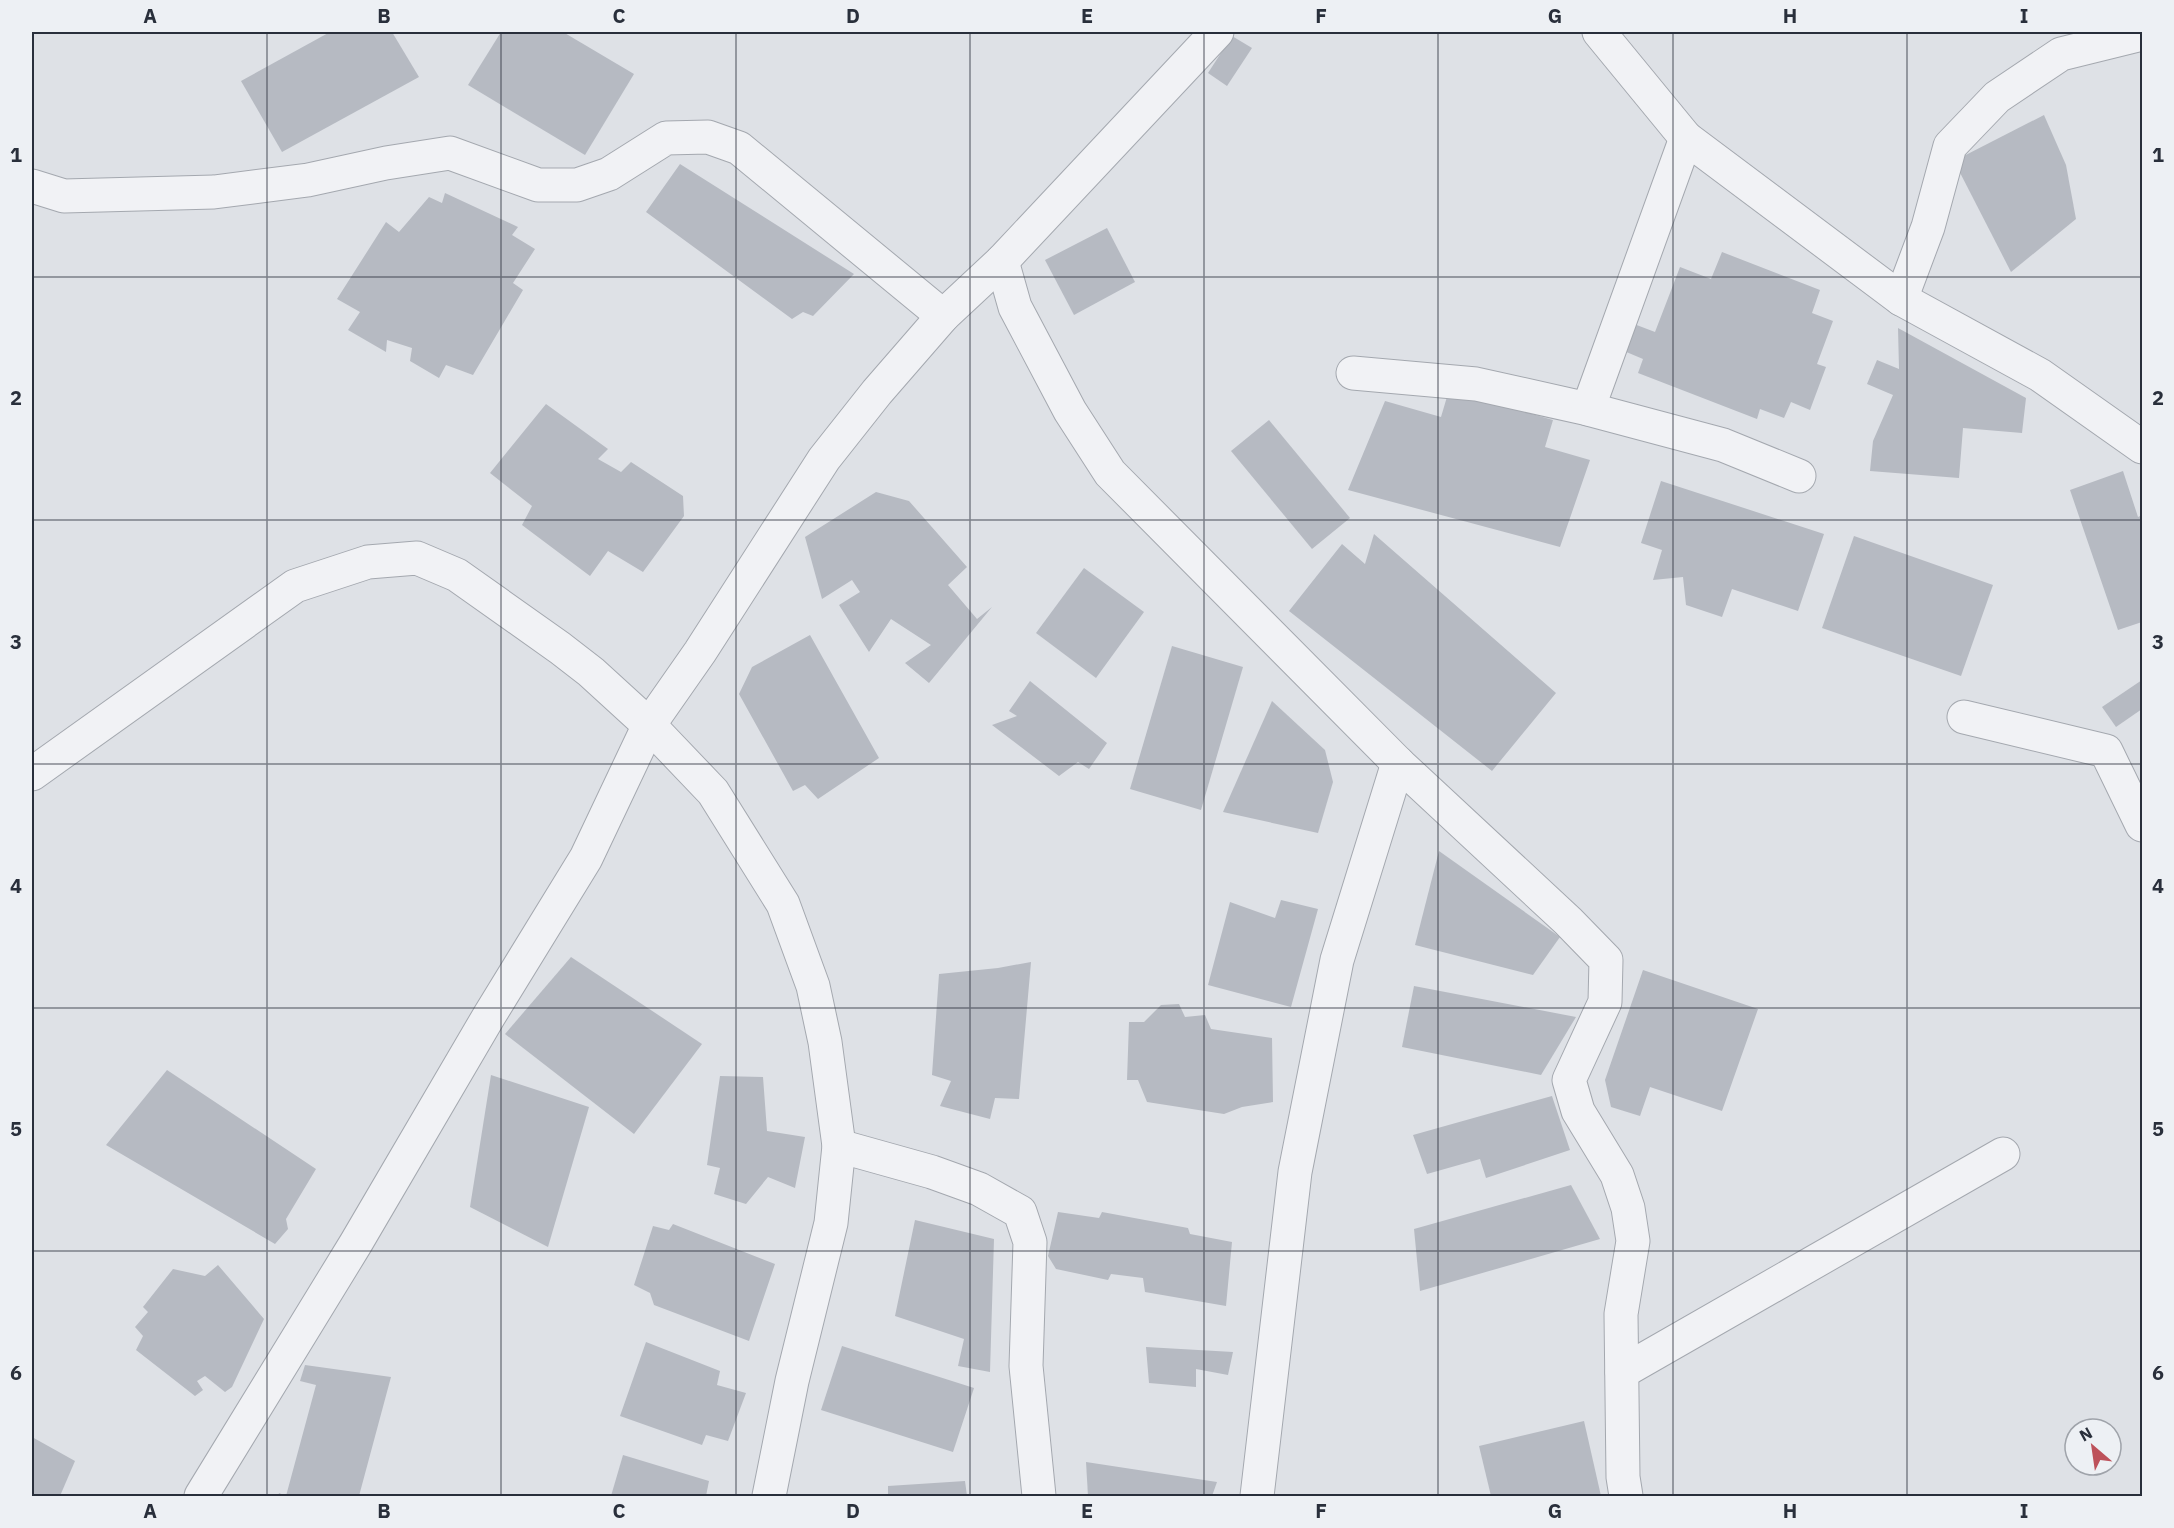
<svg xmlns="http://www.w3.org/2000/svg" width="2174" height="1528" viewBox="0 0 2174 1528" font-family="'IBM Plex Sans',sans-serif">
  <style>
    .building { fill: #b6bac2 }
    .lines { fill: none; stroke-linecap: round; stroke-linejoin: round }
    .minor-casing { stroke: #a4a8af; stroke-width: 35 }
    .minor { stroke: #f1f2f5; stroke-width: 33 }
    .grid { fill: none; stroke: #292f3b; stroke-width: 1.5; stroke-opacity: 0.55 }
    .neatline { fill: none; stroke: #292f3b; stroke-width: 2 }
    .grid-label { font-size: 20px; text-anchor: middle; font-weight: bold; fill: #292f3b }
  </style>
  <rect width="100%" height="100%" fill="#dee1e6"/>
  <!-- building -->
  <g class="building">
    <path d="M330 32H392L419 77 282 152 241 81Z"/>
    <path d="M501 32H563L634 74 585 155 468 85Z"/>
    <path d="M1232 36 1252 48 1227 86 1208 73Z"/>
    <path d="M2044 115 2066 165 2076 219 2011 272 1954 161Z"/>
    <path d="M680 164 854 274 813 316 803 312 792 319 646 212Z"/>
    <path d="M445 193 518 227 512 235 535 249 513 283 523 290 473 375 446 365 439 378 410 361 412 348 387 340 386 352 348 330 360 312 337 299 386 222 399 232 429 197 442 203Z"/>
    <path d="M1107 228 1135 282 1074 315 1045 260Z"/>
    <path d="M1722 252 1820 290 1812 313 1833 321 1817 364 1826 367 1810 410 1791 402 1784 418 1760 409 1757 419 1638 373 1643 359 1624 351 1634 324 1655 332 1680 267 1711 279Z"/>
    <path d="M1898 328 2026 398 2022 433 1963 428 1959 478 1870 471 1873 441 1893 395 1867 384 1877 360 1899 369Z"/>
    <path d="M1449 390 1553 420 1545 447 1590 460 1560 547 1348 490 1385 401 1441 417Z"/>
    <path d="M546 404 608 449 598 459 621 472 631 462 683 496 684 516 643 572 608 551 590 576 522 525 532 506 490 473Z"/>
    <path d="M1269 420 1350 518 1312 549 1231 451Z"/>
    <path d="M2123 471 2138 517 2142 515V622L2118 630 2070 490Z"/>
    <path d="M1661 481 1824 534 1798 611 1732 589 1722 617 1686 605 1683 577 1653 580 1662 550 1641 543Z"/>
    <path d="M876 492 909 501 967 567 948 585 977 619 992 607 929 683 905 663 931 645 891 619 869 652 839 605 860 592 852 580 822 599 805 537Z"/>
    <path d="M1374 534 1556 693 1492 771 1289 611 1342 544 1365 564Z"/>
    <path d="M1854 536 1993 585 1961 676 1822 628Z"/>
    <path d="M1084 568 1144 612 1096 678 1036 633Z"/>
    <path d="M810 635 879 758 818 799 805 785 793 791 739 694 752 667Z"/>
    <path d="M1172 646 1243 667 1201 810 1130 789Z"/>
    <path d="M2142 680V709L2116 727 2102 707Z"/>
    <path d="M1030 681 1107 743 1089 769 1078 762 1059 776 992 725 1017 716 1009 711Z"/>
    <path d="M1272 701 1325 750 1333 782 1318 833 1223 812Z"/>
    <path d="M1439 851 1560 937 1533 975 1415 945Z"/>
    <path d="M1281 900 1318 909 1291 1007 1208 985 1230 902 1275 918Z"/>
    <path d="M571 957 702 1044 634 1134 505 1034Z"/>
    <path d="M1031 962 1019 1099 995 1098 990 1119 940 1106 951 1081 932 1075 939 974 998 968Z"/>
    <path d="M1643 970 1758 1009 1722 1111 1650 1087 1640 1116 1611 1107 1605 1080Z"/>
    <path d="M1414 986 1576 1017 1541 1075 1402 1047Z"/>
    <path d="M1179 1004 1185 1017 1205 1015 1211 1029 1272 1038 1273 1102 1242 1107 1224 1114 1147 1102 1138 1080H1127L1129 1022H1144L1161 1005Z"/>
    <path d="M167 1070 316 1169 286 1219 288 1229 275 1244 106 1145Z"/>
    <path d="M491 1075 589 1107 548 1247 470 1207Z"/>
    <path d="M720 1076 763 1077 767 1131 805 1137 795 1188 768 1177 746 1204 714 1194 720 1168 707 1165Z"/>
    <path d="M1552 1096 1570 1150 1486 1178 1480 1159 1427 1174 1413 1135Z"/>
    <path d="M1571 1185 1600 1239 1420 1291 1414 1229Z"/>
    <path d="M1058 1212 1099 1218 1102 1212 1188 1228 1190 1234 1232 1242 1226 1306 1145 1292 1143 1278 1111 1274 1108 1280 1056 1269 1048 1256Z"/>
    <path d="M915 1220 994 1239 990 1372 958 1366 964 1339 895 1316Z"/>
    <path d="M673 1224 775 1264 749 1341 654 1305 650 1293 634 1285 653 1226 669 1230Z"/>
    <path d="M218 1265 264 1319 232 1387 225 1392 205 1376 197 1381 203 1390 195 1396 136 1350 143 1336 135 1327 148 1312 143 1307 173 1269 205 1276Z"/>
    <path d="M646 1342 720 1371 717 1385 746 1393 728 1441 706 1435 702 1445 620 1416Z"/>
    <path d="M842 1346 974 1388 953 1452 821 1410Z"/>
    <path d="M1146 1347 1233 1352 1228 1375 1196 1369V1387L1149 1383Z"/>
    <path d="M305 1365 391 1377 359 1496H278L279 1493 286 1496 316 1385 300 1381Z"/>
    <path d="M1584 1421 1601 1496H1491L1479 1446Z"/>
    <path d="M32 1437 75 1461 60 1496H32Z"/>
    <path d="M623 1455 709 1481 706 1496H611Z"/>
    <path d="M1086 1462 1217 1482 1212 1496H1088Z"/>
    <path d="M965 1481 967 1496H888V1486Z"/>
  </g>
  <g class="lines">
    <defs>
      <g id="minor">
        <path d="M1599 32 1686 138 1901 299 2040 375 2142 447"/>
        <path d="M32 186 64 196 214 192 308 180 386 163 450 153 538 185H577L609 174 666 138 708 137 739 148 943 316"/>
        <path d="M1002 261 1015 307 1070 411 1110 473 1398 763 1568 921 1606 960 1605 1002 1569 1080 1578 1111 1617 1175 1628 1208 1633 1241 1621 1314 1623 1477 1626 1496"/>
        <path d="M1901 299 1928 227 1950 146 1997 97 2061 54 2142 34"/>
        <path d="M1353 373 1476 384 1588 409 1686 138"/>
        <path d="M1588 409 1723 445 1799 476"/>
        <path d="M1964 717 2106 751 2142 825"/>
        <path d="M32 774 295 586 368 562 417 558 457 575 560 648 591 672 649 725 713 792 783 904 813 986 825 1042 839 1146 831 1223 792 1381 769 1496"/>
        <path d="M839 1146 932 1172 979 1189 1020 1212 1030 1242 1026 1366 1039 1496"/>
        <path d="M1622 1372 2003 1154"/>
        <path d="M201 1496 356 1243 489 1016 586 858 649 725 700 652 824 459 877 392 943 316 1002 261 1217 32"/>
        <path d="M1257 1496 1295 1172 1337 960 1398 763"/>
      </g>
    </defs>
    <!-- minor casing -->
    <use href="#minor" class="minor-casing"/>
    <!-- minor -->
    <use href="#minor" class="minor"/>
  </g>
  <!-- grid -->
  <path class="grid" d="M267 32V1496M501 32V1496M736 32V1496M970 32V1496M1204 32V1496M1438 32V1496M1673 32V1496M1907 32V1496M32 277H2142M32 520H2142M32 764H2142M32 1008H2142M32 1251H2142"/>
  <!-- border -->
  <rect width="2174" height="1528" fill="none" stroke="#edf0f4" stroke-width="66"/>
  <!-- north arrow -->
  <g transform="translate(2093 1447) rotate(331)"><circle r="28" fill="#edf0f4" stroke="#9fa3aa" stroke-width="1.5"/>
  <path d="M0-4.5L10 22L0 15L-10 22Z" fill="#bd515a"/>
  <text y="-9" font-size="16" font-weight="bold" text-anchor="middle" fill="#292f3b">N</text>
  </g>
  <rect x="33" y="33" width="2108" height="1462" class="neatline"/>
  <g class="grid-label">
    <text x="150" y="23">A</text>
    <text x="384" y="23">B</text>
    <text x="619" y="23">C</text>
    <text x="853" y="23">D</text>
    <text x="1087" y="23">E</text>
    <text x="1321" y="23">F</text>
    <text x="1555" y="23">G</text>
    <text x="1790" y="23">H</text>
    <text x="2024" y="23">I</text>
    <text x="16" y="162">1</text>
    <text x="2158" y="162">1</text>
    <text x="16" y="405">2</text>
    <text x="2158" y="405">2</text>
    <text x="16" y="649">3</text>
    <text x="2158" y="649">3</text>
    <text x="16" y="893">4</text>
    <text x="2158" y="893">4</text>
    <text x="16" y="1136">5</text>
    <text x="2158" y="1136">5</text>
    <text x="16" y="1380">6</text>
    <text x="2158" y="1380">6</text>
    <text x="150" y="1518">A</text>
    <text x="384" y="1518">B</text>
    <text x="619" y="1518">C</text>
    <text x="853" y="1518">D</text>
    <text x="1087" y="1518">E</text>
    <text x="1321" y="1518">F</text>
    <text x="1555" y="1518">G</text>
    <text x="1790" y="1518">H</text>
    <text x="2024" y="1518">I</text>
  </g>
</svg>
